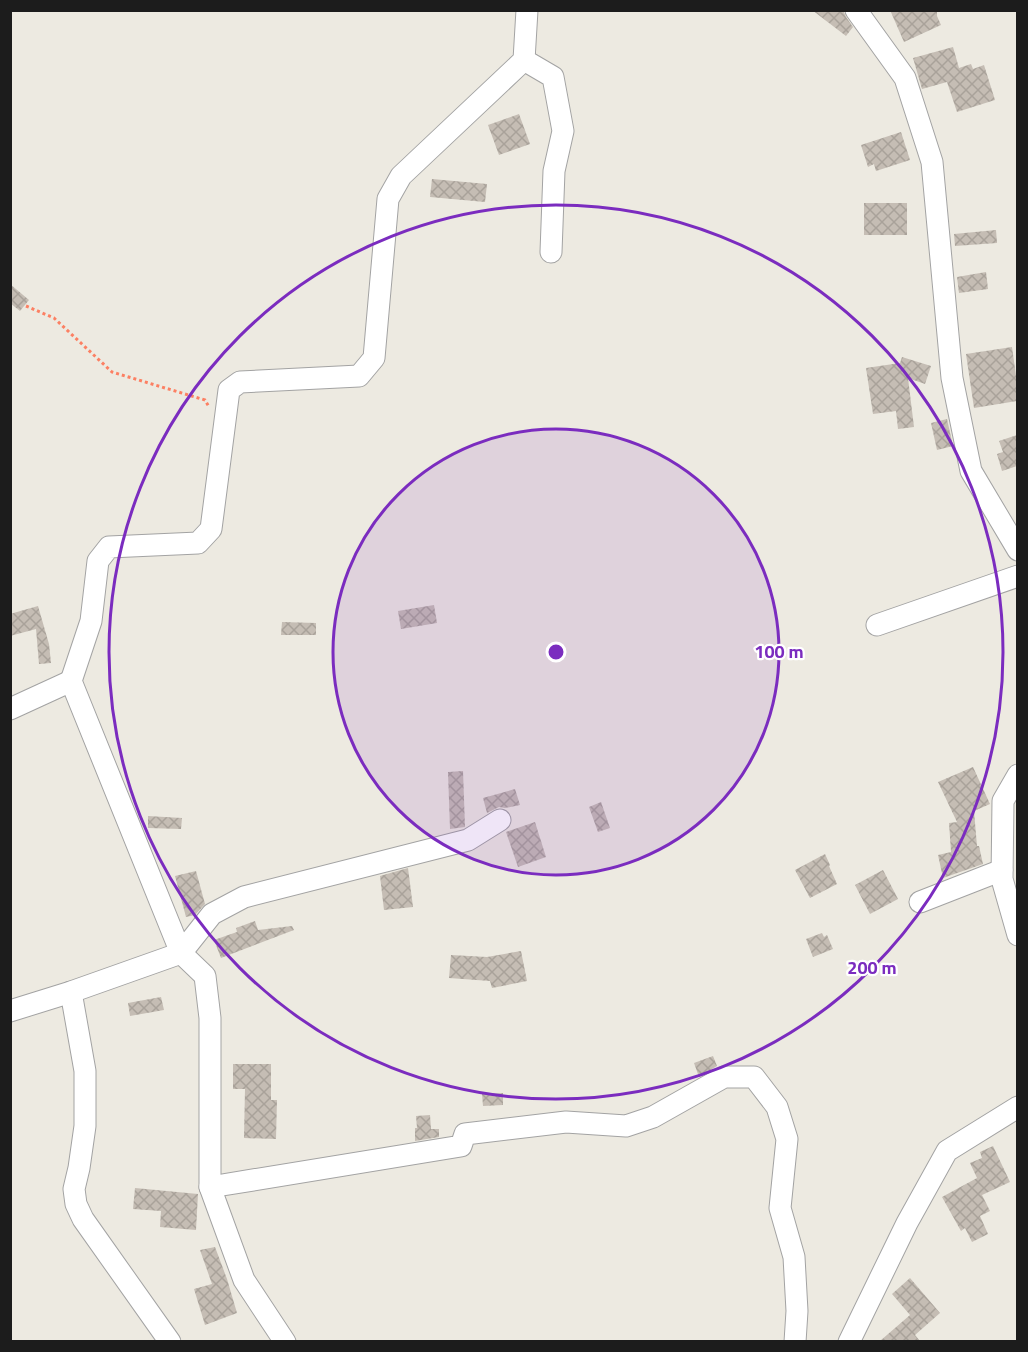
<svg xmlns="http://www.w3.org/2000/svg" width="1028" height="1352" viewBox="0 0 1028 1352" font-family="'Titillium Web',sans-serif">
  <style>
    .building { fill: url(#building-cross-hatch) }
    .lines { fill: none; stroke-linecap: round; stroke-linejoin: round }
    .minor-casing { stroke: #a3a3a3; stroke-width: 23 }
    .path { stroke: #fc8063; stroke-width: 3; stroke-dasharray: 3 3; stroke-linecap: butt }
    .minor { stroke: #fff; stroke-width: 21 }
    .ring { fill: none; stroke: #7b2cbf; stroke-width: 3 }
    .centre { fill: #7b2cbf; stroke: #fff; stroke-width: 3 }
    .ring-label { font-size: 18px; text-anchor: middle; font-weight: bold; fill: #7b2cbf; stroke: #fff; stroke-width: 4.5; stroke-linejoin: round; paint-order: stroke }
  </style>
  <defs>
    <pattern id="building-cross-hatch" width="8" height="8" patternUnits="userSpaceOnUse" patternTransform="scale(1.5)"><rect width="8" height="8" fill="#c5bdb4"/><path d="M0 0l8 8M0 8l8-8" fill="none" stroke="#a9a29a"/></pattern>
  </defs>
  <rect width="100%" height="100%" fill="#edeae1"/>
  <!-- building -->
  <g class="building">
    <path d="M812 10H843L846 17 853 27 846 36Z"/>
    <path d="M890 10H937V16L941 25 904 42Z"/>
    <path d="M953 47 959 68 971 64 973 69 984 65 995 100 957 112 947 82 922 89 913 58Z"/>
    <path d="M519 114 530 144 499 155 488 125Z"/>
    <path d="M901 132 910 160 876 171 874 164 868 167 861 145Z"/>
    <path d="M432 179 487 184 485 202 430 197Z"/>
    <rect x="864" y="203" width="43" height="32"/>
    <path d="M996 230 997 243 955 246 954 234Z"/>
    <path d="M986 272 988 289 959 293 957 277Z"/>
    <path d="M10 284 29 300 20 311 10 303Z"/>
    <path d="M1012 347 1017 383V401L974 408 966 354Z"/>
    <path d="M902 357 931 366 925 384 908 378 914 427 898 429 896 411 873 414 866 368 900 363Z"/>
    <path d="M947 419 953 446 937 450 931 423Z"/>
    <path d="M1017 435V466L1002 471 997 454 1003 452 999 441Z"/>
    <path d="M434 605 437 623 401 629 398 611Z"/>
    <path d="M38 606 49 644 51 663 39 664 36 629 10 636V614Z"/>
    <path d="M282 622 316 623V635H281Z"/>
    <path d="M973 767 990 804 974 811 977 846H979L983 864 943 878 938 855 951 852 949 823 957 822 938 782Z"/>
    <path d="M463 771 465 827 450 829 448 772Z"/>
    <path d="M515 789 520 805 505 808 499 807 487 813 483 798Z"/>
    <path d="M601 802 610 828 598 832 589 807Z"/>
    <path d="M148 816 182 818 181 829 148 828Z"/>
    <path d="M535 822 546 857 518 867 506 832Z"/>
    <path d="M825 854 830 865 829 866 837 884 810 898 795 870Z"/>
    <path d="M408 868 413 907 384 910 380 876Z"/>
    <path d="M883 870 898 899 870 914 855 885Z"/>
    <path d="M196 871 205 904 195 915 186 917 175 876Z"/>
    <path d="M255 921 258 930 292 926 294 930 221 958 214 940 237 932 236 928Z"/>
    <path d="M822 933 824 937 827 935 833 949 813 957 806 939Z"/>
    <path d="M521 951 527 981 492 988 490 981 449 978 451 955 487 957Z"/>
    <path d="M161 997 164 1010 130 1016 128 1003Z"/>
    <path d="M713 1056 717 1066 699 1077 694 1063Z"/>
    <path d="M233 1064H271V1100H277L276 1139 244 1138 245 1089H233Z"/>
    <path d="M503 1093V1105L483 1106 482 1094Z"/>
    <path d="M430 1115 431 1129H439V1137L415 1141V1128H417L416 1116Z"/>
    <path d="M993 1146 1010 1182 982 1195 990 1211 980 1216 988 1234 972 1242 965 1228 961 1231 942 1197 977 1178 970 1163 982 1158 980 1152Z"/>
    <path d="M135 1188 198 1194 196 1230 160 1227 161 1211 133 1209Z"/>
    <path d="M215 1247 227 1279 237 1313 205 1325 194 1289 212 1284 200 1250Z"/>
    <path d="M910 1278 940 1313 915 1335 920 1341H880L910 1315 892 1294Z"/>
  </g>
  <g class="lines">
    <defs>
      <g id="minor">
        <path d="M856 10 905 78 932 162 952 378 971 471 1018 550"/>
        <path d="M524 60 553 77 563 131 554 171 551 252"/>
        <path d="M877 625 1018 576"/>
        <path d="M10 709 71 681"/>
        <path d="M1018 775 1003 801 1002 879 1018 935"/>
        <path d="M920 902 1002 870"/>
        <path d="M71 992 85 1071V1126L79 1168 74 1189 76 1204 83 1219 170 1342"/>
        <path d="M10 1011 71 992 181 953 212 914 244 897 468 840 500 820"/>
        <path d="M210 1187 461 1146 465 1134 566 1122 626 1126 653 1117 724 1077H754L777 1107 787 1139 780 1208 794 1257 797 1311 795 1342"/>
        <path d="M285 1342 244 1280 210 1187V1018L205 976 181 953 71 681 91 621 98 561 109 547 198 543 211 529 229 390 240 382 359 376 374 358 388 199 401 176 524 60 527 10"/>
        <path d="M849 1342 907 1223 947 1151 1018 1107"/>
      </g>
    </defs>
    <!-- minor casing -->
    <use href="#minor" class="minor-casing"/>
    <!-- path -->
    <path class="path" d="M26 306 54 318 112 372 205 400 209 407"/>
    <!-- minor -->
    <use href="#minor" class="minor"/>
  </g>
  <!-- distance rings -->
  <circle cx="556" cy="652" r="223" fill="#7b2cbf" fill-opacity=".12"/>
  <g class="ring">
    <circle cx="556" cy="652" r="223"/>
    <circle cx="556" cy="652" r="447"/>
  </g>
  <circle cx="556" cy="652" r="9" class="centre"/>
  <g class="ring-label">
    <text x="779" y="658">100 m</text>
    <text x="872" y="974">200 m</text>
  </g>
  <!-- border -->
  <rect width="1028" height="1352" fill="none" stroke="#1c1c1c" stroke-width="24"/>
</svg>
